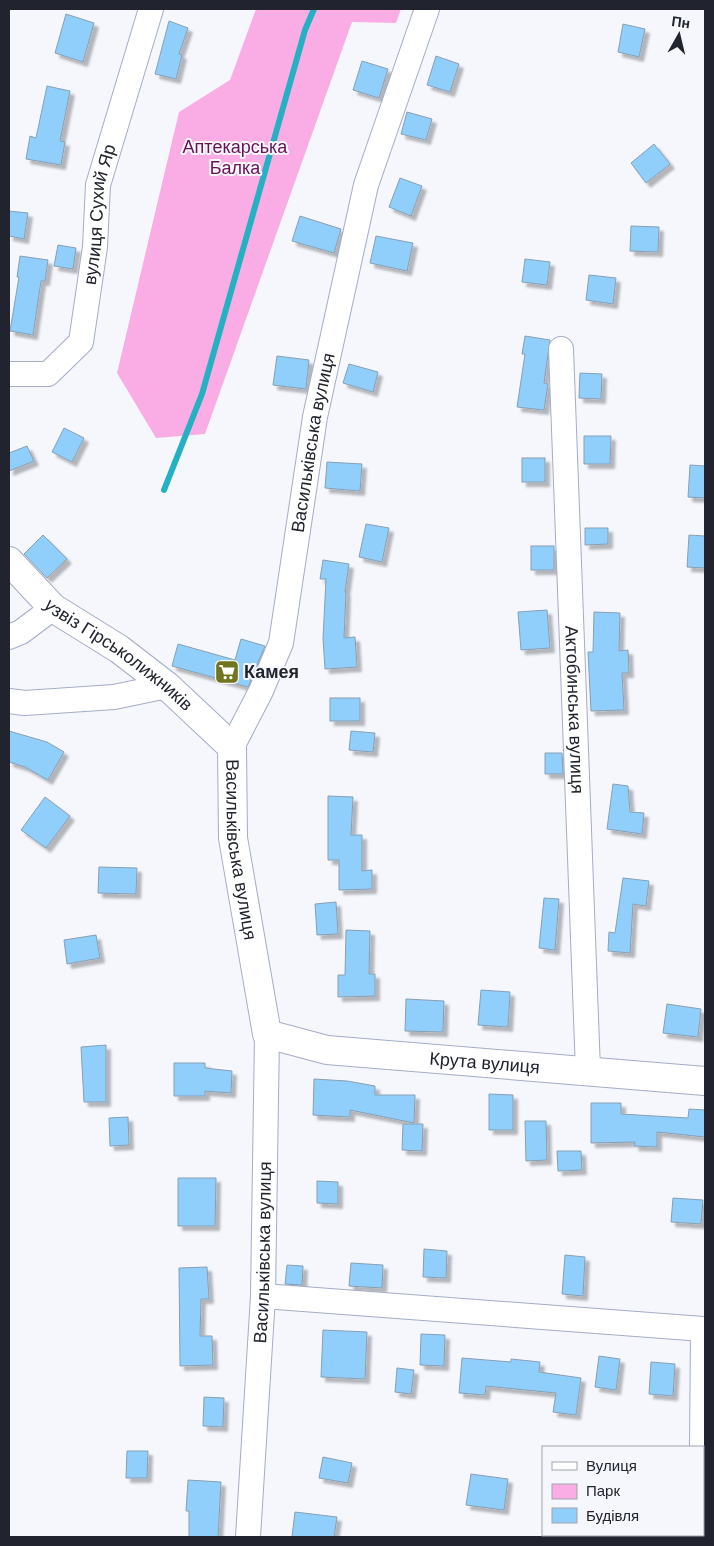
<svg xmlns="http://www.w3.org/2000/svg" width="714" height="1546" viewBox="0 0 714 1546" font-family="'DM Sans',sans-serif">
  <style>
    .green { fill: #faade4 }
    .lines { fill: none; stroke-linecap: round; stroke-linejoin: round }
    .stream { stroke: #24b1c4; stroke-width: 6 }
    .building { fill: #90cefc; stroke: #869fb3; filter: url(#shadow) }
    .minor-casing { stroke: #a4acc8; stroke-width: 26 }
    .tertiary-casing { stroke: #a4acc8; stroke-width: 30 }
    .minor { stroke: #fff; stroke-width: 24 }
    .tertiary { stroke: #fff; stroke-width: 28 }
    .labels { text-anchor: middle; stroke-width: 4; stroke-linejoin: round; paint-order: stroke }
    .park-label { font-size: 18px; fill: #691058; stroke: #f5f7fd }
    .street-label { font-size: 18px; fill: #21242e; stroke: #f5f7fd }
    .poi-label { font-size: 18px; font-weight: bold; fill: #21242e; stroke: #f5f7fd; text-anchor: start }
  </style>
  <defs>
    <filter id="shadow"><feDropShadow dx="4.5" dy="4.5" stdDeviation="1" flood-color="#0004"/></filter>
  </defs>
  <rect width="100%" height="100%" fill="#f5f7fd"/>
  <!-- green -->
  <path class="green" d="M256 9H401L396 23 352 22 205 434 156 438 117 373 179 112 230 80Z"/>
  <g class="lines">
    <!-- stream -->
    <path class="stream" d="M164 490 202 394 305 30 314 9"/>
  </g>
  <!-- building -->
  <g class="building">
    <path d="M66 14 94 23 83 62 55 53Z"/>
    <path d="M169 21 188 28 179 54 182 55 176 79 155 74Z"/>
    <path d="M623 24 645 29 639 57 618 52Z"/>
    <path d="M436 56 459 64 450 92 427 85Z"/>
    <path d="M362 61 388 69 379 98 353 90Z"/>
    <path d="M47 86 70 91 60 141 65 142 61 165 26 159 30 136 36 138Z"/>
    <path d="M407 112 432 119 426 140 401 134Z"/>
    <path d="M654 144 670 164 646 183 631 163Z"/>
    <path d="M400 178 422 186 411 216 389 207Z"/>
    <path d="M9 211 28 213 24 239 9 236Z"/>
    <path d="M300 216 341 229 334 253 292 241Z"/>
    <path d="M631 226 659 227 658 252 630 251Z"/>
    <path d="M376 236 413 243 407 271 370 263Z"/>
    <path d="M58 245 76 248 73 269 54 266Z"/>
    <path d="M20 256 48 260 45 281H41L33 335 10 331 19 277H17Z"/>
    <path d="M525 259 550 262 547 285 522 282Z"/>
    <path d="M589 275 616 278 613 304 586 300Z"/>
    <path d="M525 336 550 340 544 383 548 384 544 410 517 407 525 354H522Z"/>
    <path d="M277 356 309 360 306 389 273 385Z"/>
    <path d="M349 364 378 372 373 392 343 383Z"/>
    <path d="M580 373 602 374 601 399 579 398Z"/>
    <path d="M64 428 84 438 72 462 52 452Z"/>
    <path d="M584 436H611L610 464H584Z"/>
    <path d="M27 446 34 461 9 471V453Z"/>
    <rect x="522" y="458" width="23" height="24"/>
    <path d="M327 462 362 464 360 491 325 488Z"/>
    <path d="M690 465 705 466V498L688 497Z"/>
    <path d="M366 524 389 528 382 562 359 557Z"/>
    <path d="M585 528H608V544L585 545Z"/>
    <path d="M43 535 67 559 47 578 24 554Z"/>
    <path d="M689 535 705 536V568L687 567Z"/>
    <rect x="531" y="546" width="23" height="24"/>
    <path d="M323 560 349 564 345 592H346L344 638 355 637 357 667 325 669 323 639 326 579H320Z"/>
    <path d="M547 610 550 648 521 650 518 612Z"/>
    <path d="M594 612 620 613 619 651 628 650 629 673H622L624 710 591 711 588 652H593Z"/>
    <path d="M241 639 265 646 248 687 172 666 178 644 235 660Z"/>
    <rect x="330" y="698" width="30" height="23"/>
    <path d="M9 731 47 742 64 752 48 780 25 767 9 762Z"/>
    <path d="M351 731 375 733 373 752 349 750Z"/>
    <path d="M545 753H562L563 774H545Z"/>
    <path d="M613 784 628 786 630 812 644 813 642 834 607 829Z"/>
    <path d="M328 796 353 797 351 835H362V871L372 870V889L339 890V860H328Z"/>
    <path d="M45 797 70 816 46 848 21 830Z"/>
    <path d="M99 867 137 868 136 894 98 893Z"/>
    <path d="M623 878 649 881 646 906 633 904 630 953 608 951 609 932 615 933Z"/>
    <path d="M544 898 559 899 555 950 539 948Z"/>
    <path d="M336 902 338 934 317 935 315 904Z"/>
    <path d="M346 930 370 931 369 974H375V996L338 997V975H345Z"/>
    <path d="M96 935 100 958 67 964 64 940Z"/>
    <path d="M481 990 510 992 508 1027 478 1025Z"/>
    <path d="M406 999 444 1001 443 1032 405 1031Z"/>
    <path d="M667 1004 701 1009 698 1037 663 1033Z"/>
    <path d="M106 1045V1102H84L81 1047Z"/>
    <path d="M174 1063H205V1068L232 1071 231 1093 205 1091V1096H174Z"/>
    <path d="M314 1079 347 1081 375 1086V1095H415L414 1123 350 1110V1117L313 1115Z"/>
    <path d="M489 1094 513 1095V1130H489Z"/>
    <path d="M591 1103H621V1114L688 1118 689 1109 705 1110V1137L657 1132V1147L634 1146 635 1142 591 1143Z"/>
    <path d="M128 1117 129 1145 110 1146 109 1118Z"/>
    <path d="M525 1121H546L547 1160 526 1161Z"/>
    <path d="M403 1124H423L422 1151 402 1150Z"/>
    <path d="M557 1151H581L582 1170 558 1171Z"/>
    <path d="M178 1178H216L215 1226H178Z"/>
    <path d="M317 1181 338 1182V1204L317 1203Z"/>
    <path d="M673 1198 703 1200 701 1224 671 1222Z"/>
    <path d="M424 1249 447 1251 446 1278 423 1277Z"/>
    <path d="M565 1255 585 1257 583 1296 562 1294Z"/>
    <path d="M351 1263 383 1265 382 1288 349 1286Z"/>
    <path d="M287 1265 303 1266 302 1285 285 1284Z"/>
    <path d="M207 1267 209 1299H201L200 1336H212L213 1365 180 1366 179 1268Z"/>
    <path d="M323 1330 367 1332 365 1379 321 1377Z"/>
    <path d="M421 1334 445 1335 444 1366 420 1365Z"/>
    <path d="M599 1356 620 1359 616 1390 595 1387Z"/>
    <path d="M462 1358 511 1362V1359L540 1362 539 1372 581 1378 576 1415 553 1412 556 1393 486 1386 485 1395 459 1393Z"/>
    <path d="M651 1362 675 1364 673 1396 649 1394Z"/>
    <path d="M397 1368 414 1370 411 1394 395 1392Z"/>
    <path d="M204 1397 224 1398 223 1427 203 1426Z"/>
    <path d="M127 1451H148L147 1478H126Z"/>
    <path d="M323 1457 352 1463 348 1483 319 1478Z"/>
    <path d="M471 1474 508 1479 504 1510 466 1505Z"/>
    <path d="M188 1480 221 1482 218 1537H189V1511H186Z"/>
    <path d="M295 1512 337 1517 334 1537H292Z"/>
  </g>
  <g class="lines">
    <defs>
      <g id="minor">
        <path id="s1" d="M561 349 588 1071"/>
        <path id="s2" d="M9 374H48L81 342 95 247 98 185 151 9"/>
        <path d="M9 637 21 632 53 608"/>
        <path d="M9 701 25 703 114 697 167 686"/>
        <path id="s3" d="M232 747 261 691 281 643 315 417 366 185 427 9"/>
        <path d="M263 1296 703 1329 702 1447"/>
        <path id="s4" d="M248 1537 263 1296 267 1034"/>
        <path d="M701 1537V1535"/>
      </g>
      <g id="tertiary">
        <path id="s5" d="M9 561 53 608 119 649 167 686 232 747 233 838 267 1034 327 1050 705 1081"/>
      </g>
    </defs>
    <!-- minor casing -->
    <use href="#minor" class="minor-casing"/>
    <!-- tertiary casing -->
    <use href="#tertiary" class="tertiary-casing"/>
    <!-- minor -->
    <use href="#minor" class="minor"/>
    <!-- tertiary -->
    <use href="#tertiary" class="tertiary"/>
  </g>
  <!-- icons -->
  <defs>
    <symbol id="supermarket-square" viewBox="-11 -11 22 22"><rect x="-9" y="-9" width="18" height="18" rx="4" fill="#71751d" stroke="#f5f7fd"/><path d="M-6-5.5h2.5l.6 2H6L4.5 2H-2.5L-4.4-4H-6ZM-1.5 3.2a1.3 1.3 0 1 0 .1 0ZM3 3.2a1.3 1.3 0 1 0 .1 0Z" fill="#fff"/></symbol>
  </defs>
  <g fill-rule="evenodd">
    <use href="#supermarket-square" x="213" y="658" width="28" height="28"/>
  </g>
  <g class="labels">
    <!-- park labels -->
    <g class="park-label">
      <text x="235" y="153">Аптекарська<tspan x="235" dy="21">Балка</tspan></text>
    </g>
    <!-- street labels -->
    <g class="street-label">
      <text dy="6" stroke="none"><textPath href="#s2" startOffset="214">вулиця Сухий Яр</textPath></text>
      <text dy="6" stroke="none"><textPath href="#s3" startOffset="318">Васильківська вулиця</textPath></text>
      <text dy="6" stroke="none"><textPath href="#s5" startOffset="145">узвіз Гірськолижників</textPath></text>
      <text dy="6" stroke="none"><textPath href="#s1" startOffset="361">Актобинська вулиця</textPath></text>
      <text dy="6" stroke="none"><textPath href="#s5" startOffset="395">Васильківська вулиця</textPath></text>
      <text dy="6" stroke="none"><textPath href="#s5" startOffset="802">Крута вулиця</textPath></text>
      <text dy="6" stroke="none"><textPath href="#s4" startOffset="285">Васильківська вулиця</textPath></text>
    </g>
    <!-- poi labels -->
    <g class="poi-label">
      <text x="244" y="678">Камея</text>
    </g>
  </g>
  <!-- border -->
  <rect width="714" height="1546" fill="none" stroke="#21242e" stroke-width="20"/>
  <!-- legend -->
  <rect x="542" y="1446" width="162" height="90" fill="#f5f7fd" stroke="#a0a3aa"/>
  <rect x="552" y="1462" width="25" height="8" fill="#ffffff" stroke="#a0a3aa"/>
  <text x="586" y="1471" font-size="15" fill="#21242e">Вулиця</text>
  <rect x="552" y="1484" width="25" height="15" fill="#faade4" stroke="#a0a3aa"/>
  <text x="586" y="1496" font-size="15" fill="#21242e">Парк</text>
  <rect x="552" y="1508" width="25" height="15" fill="#90cefc" stroke="#a0a3aa"/>
  <text x="586" y="1521" font-size="15" fill="#21242e">Будівля</text>
  <!-- north arrow -->
  <g transform="translate(679 35) rotate(8)" stroke="#f5f7fd" stroke-width="4" paint-order="stroke">
  <path d="M0-4L9 19L0 12L-9 19Z" fill="#21242e"/>
  <text y="-8" font-size="14" font-weight="bold" text-anchor="middle" fill="#21242e">Пн</text>
  </g>
</svg>
